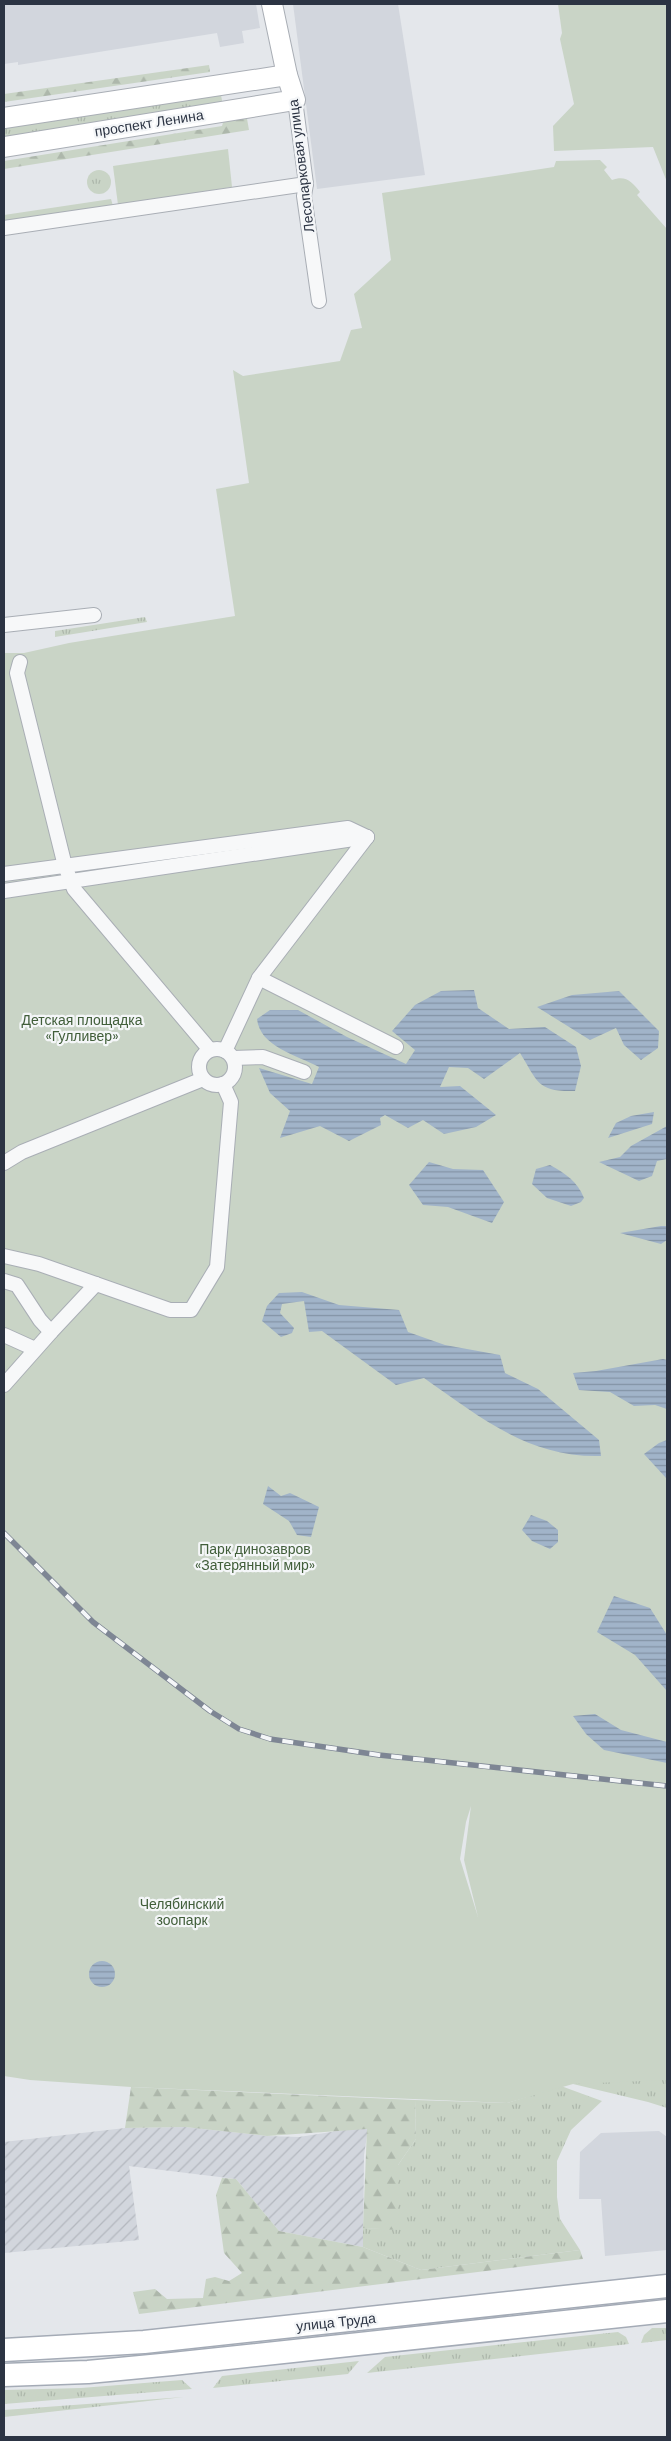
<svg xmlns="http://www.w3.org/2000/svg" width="671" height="2441" viewBox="0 0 671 2441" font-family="'DM Sans',sans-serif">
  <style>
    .built { fill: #d2d6dd }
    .industrial { fill: url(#industrial-furrows) }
    .grass { fill: url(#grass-tufts) }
    .forest { fill: url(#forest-firs) }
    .park { fill: #c9d4c6; fill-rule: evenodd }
    .water { fill: url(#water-rules) }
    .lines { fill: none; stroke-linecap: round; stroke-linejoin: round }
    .street-casing { stroke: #a9aeb5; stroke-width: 16 }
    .secondary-casing { stroke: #a9aeb5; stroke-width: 22 }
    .primary-casing { stroke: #a4abb6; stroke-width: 25 }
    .street { stroke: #f7f8f9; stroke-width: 14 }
    .secondary { stroke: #fff; stroke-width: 20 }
    .primary { stroke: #fff; stroke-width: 22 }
    .rail-casing { stroke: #7e8694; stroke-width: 5.5 }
    .rail { stroke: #f4f6f8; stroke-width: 4; stroke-dasharray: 11; stroke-linecap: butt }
    .labels { text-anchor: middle; stroke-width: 4.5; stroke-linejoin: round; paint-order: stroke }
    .street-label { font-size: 14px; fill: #2c3443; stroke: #f4f6f8 }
    .park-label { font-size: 14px; fill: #415e3a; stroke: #f4f6f8 }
  </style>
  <defs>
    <pattern id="industrial-furrows" width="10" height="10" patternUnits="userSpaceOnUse" patternTransform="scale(1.25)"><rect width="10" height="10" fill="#d2d6dd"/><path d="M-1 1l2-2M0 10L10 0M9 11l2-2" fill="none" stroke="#b4b8bf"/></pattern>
    <pattern id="grass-tufts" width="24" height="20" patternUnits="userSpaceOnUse" patternTransform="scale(1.25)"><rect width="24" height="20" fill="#c9d4c6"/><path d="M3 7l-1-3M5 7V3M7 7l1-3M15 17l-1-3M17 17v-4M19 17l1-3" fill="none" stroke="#adb7ab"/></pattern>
    <pattern id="forest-firs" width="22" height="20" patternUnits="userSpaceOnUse" patternTransform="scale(1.25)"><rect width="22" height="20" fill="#c9d4c6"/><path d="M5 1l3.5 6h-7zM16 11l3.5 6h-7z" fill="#adb7ab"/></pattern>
    <pattern id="water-rules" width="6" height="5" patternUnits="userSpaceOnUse" patternTransform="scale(1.25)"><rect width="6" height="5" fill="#a1b4c9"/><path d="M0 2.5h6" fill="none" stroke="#8393a5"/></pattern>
  </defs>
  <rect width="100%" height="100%" fill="#e4e7eb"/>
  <!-- built -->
  <g class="built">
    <path d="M4 4H256L260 28 242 31 244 43 220 47 217 33 18 65V62L4 64Z"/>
    <path d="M293 4H398L425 175 317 189Z"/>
    <path d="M659 2131 667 2137V2250L605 2256 601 2199H579L580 2152 601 2133Z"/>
  </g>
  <!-- industrial -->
  <path class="industrial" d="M185 2127 267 2136 299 2137 357 2128 368 2129 364 2155 363 2247 279 2231 236 2179 129 2166 139 2240 4 2253V2142L125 2128Z"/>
  <!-- grass -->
  <g class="grass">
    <path d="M221 95 223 106 4 140V128Z"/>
    <circle cx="99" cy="182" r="12"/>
    <path d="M145 617 147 622 55 637V631Z"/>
    <path d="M667 2053V2108L648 2102 573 2084Z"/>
    <path d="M561 2086 602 2101 571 2130 557 2161V2197L560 2219 580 2250 421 2270 363 2247V2228L398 2229V2165L416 2139 415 2100 507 2103Z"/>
    <path d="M652 2328H667V2340L641 2343 644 2335Z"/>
    <path d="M618 2332 626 2337 629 2344 367 2373 385 2357Z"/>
    <path d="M359 2361 348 2374 213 2388 222 2376Z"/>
    <path d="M182 2380 192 2389 4 2404V2390L81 2388Z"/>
    <path d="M184 2397 4 2417V2410Z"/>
  </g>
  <!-- forest -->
  <g class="forest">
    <path d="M209 65 210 72 4 102V94Z"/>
    <path d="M246 113 249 130 4 169V161L222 126 224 119Z"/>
    <path d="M131 2087 415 2100 416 2139 398 2165V2230L363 2228 367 2129 267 2136 185 2127 125 2128Z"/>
    <path d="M222 2178 236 2179 279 2231 363 2247 421 2270 580 2250 583 2259 139 2314 133 2292 155 2289 167 2299 203 2298 206 2279 215 2277 229 2281 242 2273 224 2253 216 2195Z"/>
  </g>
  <!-- park -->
  <g class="park">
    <path d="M558 4H667V182L653 147 554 151 553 126 574 104 560 39 562 33Z"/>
    <path d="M228 149 232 187 118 205 113 166Z"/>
    <path d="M600 160 607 167 604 170 612 180C626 175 632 182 640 192L637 195 667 229V2080L573 2084 507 2103 131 2087 30 2080 4 2076V653H24L69 643 235 616 216 489 249 483 233 370 243 376 340 361 351 330 362 328 354 294 391 260 382 193 554 167 556 161ZM471 1806 464 1860 478 1917 460 1859 466 1822Z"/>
    <path d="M111 199 113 206 4 222V215Z"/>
  </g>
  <!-- water -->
  <g class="water">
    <path d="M474 990 478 1008 509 1029 545 1027 576 1047 581 1066 575 1091C537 1092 538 1082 520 1053L484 1079 468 1068 449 1067 440 1087 460 1086 496 1115 476 1127 444 1134 423 1120 408 1128 385 1115 380 1118 381 1125 349 1141 320 1126 280 1138 290 1111 270 1093 259 1068 312 1084 319 1067C297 1055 260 1047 257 1019L270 1010H298L347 1037 406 1064 415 1050 392 1031 415 1005 441 991Z"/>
    <path d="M619 991 659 1031 658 1048 641 1060 624 1045 616 1028 590 1040 537 1007 572 995Z"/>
    <path d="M654 1112 652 1124 608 1138 616 1123 631 1116Z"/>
    <path d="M667 1126V1159L657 1161 652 1176 639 1181 599 1162 620 1157 631 1146Z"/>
    <path d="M429 1162 453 1169 483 1170 504 1202 492 1223 448 1207 423 1205 409 1185Z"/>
    <path d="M550 1165C566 1174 577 1181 584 1198L581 1202 571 1206 547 1198 532 1184 536 1169Z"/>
    <path d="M661 1226H667V1240L661 1244 620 1233Z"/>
    <path d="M302 1292 339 1305 399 1310 408 1332 445 1345 500 1355 505 1373 538 1389 599 1440 601 1456C529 1458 480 1417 424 1378L396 1385 322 1331 309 1332 304 1301 282 1304 280 1313 294 1328 292 1333 281 1337 262 1321 267 1306 279 1293Z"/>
    <path d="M663 1359 667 1360V1409L655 1405 634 1406 610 1392 579 1390 573 1373 596 1371Z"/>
    <path d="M667 1440V1479L644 1454 659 1443Z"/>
    <path d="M268 1486 281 1496 290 1493 319 1507 311 1537 297 1535 289 1521 263 1504Z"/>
    <path d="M531 1515 547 1521 558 1530V1542L550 1549 532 1541 522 1530Z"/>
    <path d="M614 1596 650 1608 667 1635V1691L635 1655 597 1632Z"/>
    <path d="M595 1714 621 1730 667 1742V1763L604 1750 586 1734 573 1716Z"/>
    <circle cx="102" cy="1974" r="13"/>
  </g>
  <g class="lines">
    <defs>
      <g id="street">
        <path d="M295 100 306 184 304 196 319 301"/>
        <path d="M4 228 306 184"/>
        <path d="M4 625 94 615"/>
        <path d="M20 662 17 673 65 866 74 889 210 1050"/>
        <path d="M4 874 348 828 367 837"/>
        <path d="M4 891 367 837"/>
        <path d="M259 978 396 1047"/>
        <circle cx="217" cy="1067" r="18"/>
        <path d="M225 1051 259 978 367 837"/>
        <path d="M233 1058 263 1057 304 1072"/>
        <path d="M4 1163 22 1152 203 1079"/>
        <path d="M4 1256 39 1264 170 1310H191L217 1267 231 1102 223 1084"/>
        <path d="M4 1281 17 1285 40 1320 51 1332 4 1385"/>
        <path d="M51 1332 96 1284"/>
        <path d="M4 1335 35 1349"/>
      </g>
      <g id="secondary">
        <path d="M4 118 287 75"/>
        <path d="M4 147 295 100 287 75 272 4"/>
      </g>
      <g id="primary">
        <path d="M4 2350 144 2342 667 2286"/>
        <path d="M4 2375 88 2372 172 2364 667 2311"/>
      </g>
    </defs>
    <!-- street casing -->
    <use href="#street" class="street-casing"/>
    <!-- secondary casing -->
    <use href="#secondary" class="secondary-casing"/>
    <!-- primary casing -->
    <use href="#primary" class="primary-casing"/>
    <!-- street -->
    <use href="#street" class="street"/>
    <!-- secondary -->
    <use href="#secondary" class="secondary"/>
    <!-- primary -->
    <use href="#primary" class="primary"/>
    <defs>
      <path id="rail" d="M4 1533 93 1622 210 1711 239 1729 270 1739 379 1755 667 1786"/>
    </defs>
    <!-- rail casing -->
    <use href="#rail" class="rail-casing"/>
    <!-- rail -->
    <use href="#rail" class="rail"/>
  </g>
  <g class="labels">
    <!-- street labels -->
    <g class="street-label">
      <text transform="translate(149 123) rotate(-9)" y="5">проспект Ленина</text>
      <text transform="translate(301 166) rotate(-97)" y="5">Лесопарковая улица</text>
      <text transform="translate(336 2322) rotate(-6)" y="5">улица Труда</text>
    </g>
    <!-- park labels -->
    <g class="park-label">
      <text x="82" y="1025">Детская площадка<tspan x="82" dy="16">«Гулливер»</tspan></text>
      <text x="255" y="1554">Парк динозавров<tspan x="255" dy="16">«Затерянный мир»</tspan></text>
      <text x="182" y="1909">Челябинский<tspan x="182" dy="16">зоопарк</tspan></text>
    </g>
  </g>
  <!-- border -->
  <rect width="671" height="2441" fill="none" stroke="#2c3443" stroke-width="10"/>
</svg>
